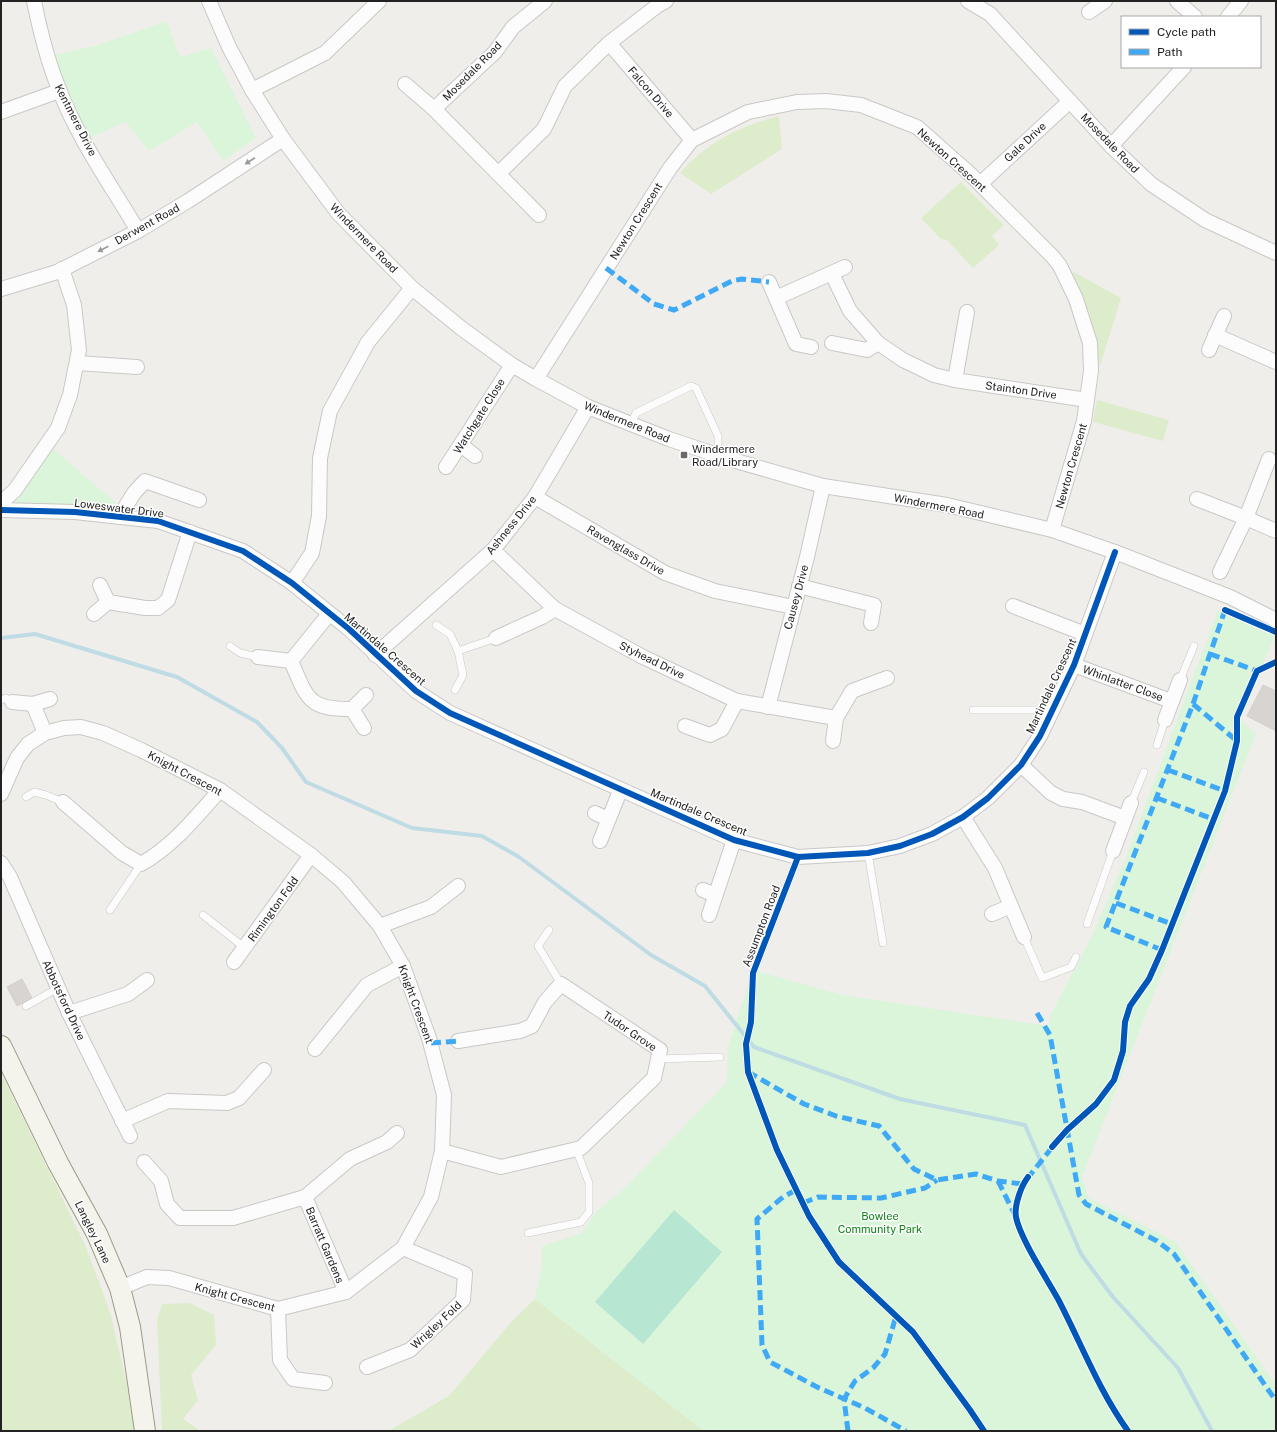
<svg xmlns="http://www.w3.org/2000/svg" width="1277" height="1432" viewBox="0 0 1277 1432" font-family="'Public Sans',sans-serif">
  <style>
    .grass { fill: #ddeccb }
    .park { fill: #daf5da }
    .pitch { fill: #b7e6d2 }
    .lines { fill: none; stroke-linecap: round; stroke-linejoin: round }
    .stream { stroke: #bfdbe3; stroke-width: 4 }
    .building { fill: #d7d4d2; stroke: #d3d0cc }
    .lane-casing { stroke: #c9c8c7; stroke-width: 8 }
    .street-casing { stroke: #c9c8c7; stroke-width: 16 }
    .secondary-casing { stroke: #999a82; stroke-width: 22 }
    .lane { stroke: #fdfcfc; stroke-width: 7 }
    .street { stroke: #fdfcfc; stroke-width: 14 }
    .secondary { stroke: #f4f4ed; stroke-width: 20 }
    .quiet { stroke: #3fa9f5; stroke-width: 5; stroke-dasharray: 10 5; stroke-linecap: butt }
    .cycleway-casing { stroke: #fff; stroke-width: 8 }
    .cycleway { stroke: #0057b8; stroke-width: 6 }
    .oneway { fill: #9a9a9a }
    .poi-dot { fill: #6a6968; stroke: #fff; stroke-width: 1.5 }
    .labels { text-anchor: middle; stroke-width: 3; stroke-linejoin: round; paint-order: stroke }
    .street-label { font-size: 11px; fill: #222; stroke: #fff }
    .poi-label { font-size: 11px; fill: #222; stroke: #fff; text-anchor: start }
    .park-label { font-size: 11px; fill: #0c8416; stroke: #fff }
  </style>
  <rect width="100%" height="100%" fill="#f0eeeb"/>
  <!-- grass -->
  <g class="grass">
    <path d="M779 116 782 149 711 194 680 173C706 143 740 126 779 116Z"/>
    <path d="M961 182 1004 225 992 236 999 245 973 268 947 240 941 239 921 218Z"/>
    <path d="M1072 271 1121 298 1100 366 1090 314Z"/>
    <path d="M1097 400 1169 420 1163 441 1093 422Z"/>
    <path d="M1 1073 86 1247 110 1312 127 1385 134 1431H1Z"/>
    <path d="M535 1299 704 1431H388L449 1396 513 1320Z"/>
    <path d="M189 1303 214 1315 216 1345 191 1375 198 1400 183 1419 201 1431H162L157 1320 162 1304Z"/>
  </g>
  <!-- park -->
  <g class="park">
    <path d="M167 21 180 57 211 48 256 138 223 161 197 122 149 151 126 122 88 138 54 55 95 46Z"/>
    <path d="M51 447 116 503 102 511 16 506 9 500Z"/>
    <path d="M1218 610 1275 634 1241 720 1256 734 1082 1177 1089 1198 1176 1242 1276 1385V1431H704L535 1299 542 1265V1246L582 1233 597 1211 623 1190 727 1082 728 1047 753 970 842 995 1049 1026 1050 1016 1090 940 1126 857Z"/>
  </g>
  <!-- pitch -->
  <path class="pitch" d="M674 1210 722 1252 643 1344 595 1302Z"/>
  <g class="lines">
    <!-- stream -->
    <path class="stream" d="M1 638 35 634 177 677 257 722 282 748 306 782 412 828 482 836 519 857 651 955 705 986 754 1047 900 1099 1025 1125 1081 1254 1113 1297 1178 1368 1212 1431"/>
  </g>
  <!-- building -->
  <g class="building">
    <path d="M1263 685 1276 691V731L1247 716Z"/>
    <path d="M22 979 32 998 17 1006 7 987Z"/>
  </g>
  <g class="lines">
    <defs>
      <g id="lane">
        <path d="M631 424 636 413 691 386 696 388 718 436V455"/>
        <path d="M436 625 450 634 458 651 463 675 455 690"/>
        <path d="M230 646 240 653 258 657"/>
        <path d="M458 651 496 638"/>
        <path d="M1180 680 1194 646"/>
        <path d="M1 700 6 698 12 702"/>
        <path d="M973 710H1035L1051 715"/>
        <path d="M1157 745 1165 720"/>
        <path d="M26 797 34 792 46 795 63 802"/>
        <path d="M1131 803 1144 772"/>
        <path d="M868 853 883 943"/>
        <path d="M798 857 753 973 751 1022 746 1044 748 1072 777 1150 809 1216 839 1262 913 1332 970 1410 984 1431"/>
        <path d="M110 910 141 864"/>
        <path d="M203 915 245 948"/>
        <path d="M1087 924 1113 851"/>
        <path d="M549 930 538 946 561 984"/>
        <path d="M1024 937 1042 978 1071 967 1076 957"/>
        <path d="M26 1006 58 988"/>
        <path d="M658 1059 720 1057"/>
        <path d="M528 1233 581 1222 589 1212V1183L576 1149"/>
      </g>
      <g id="street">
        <path d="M34 1C40 31 47 60 59 89 78 139 111 185 138 231"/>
        <path d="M209 1 229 47 252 90 283 139 338 213 412 288 461 328 512 365 536 379 588 407 669 439 729 459 823 486 947 505 1052 530 1115 552 1230 597 1276 620"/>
        <path d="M968 1 990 14 1111 146 1151 184 1205 220 1276 253"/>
        <path d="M1177 1 1195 17"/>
        <path d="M1089 12 1105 1"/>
        <path d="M1228 17 1241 1"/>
        <path d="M609 43 692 140"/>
        <path d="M405 84 434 109 539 215"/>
        <path d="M252 90 325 53 379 1"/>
        <path d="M434 109 495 52 513 27 545 1"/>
        <path d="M1 112 59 91"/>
        <path d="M1111 146 1184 67"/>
        <path d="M498 174 544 129 565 86 609 43 657 6 666 1"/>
        <path d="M980 184 1070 101"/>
        <path d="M832 274 850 311 878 343 903 360 934 375 955 380 1087 400"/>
        <path d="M769 282 796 344 811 347"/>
        <path d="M1 289 57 272 138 231 188 201 283 139"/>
        <path d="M776 298 845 267"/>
        <path d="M1215 335 1276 362"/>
        <path d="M832 343 867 350 878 343"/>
        <path d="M1209 350 1224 316"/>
        <path d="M77 363 137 367"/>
        <path d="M536 379 670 168 692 140 748 112 797 102 826 101 861 105 917 127 969 173 1053 257 1060 266 1076 299 1090 343 1091 371 1084 421 1052 530"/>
        <path d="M955 380 967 312"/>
        <path d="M461 445 475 456"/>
        <path d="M446 467 512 365"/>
        <path d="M535 497 665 573 715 591 794 607"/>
        <path d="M1197 499 1246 518 1276 531"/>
        <path d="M1 503 15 490 58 428 70 395 79 350 74 305 62 269"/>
        <path d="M1 510 75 512 158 521 243 551 292 583 349 629 416 691 450 713 734 840 798 857 868 853 900 846 932 834 963 817 988 798 1021 765 1040 736 1074 665 1115 552"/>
        <path d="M119 517 134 493 145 481 199 500"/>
        <path d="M493 550 555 609 643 657 737 701 836 718"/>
        <path d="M1220 572 1246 518 1269 459"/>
        <path d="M292 583 312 553 319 516 320 458 330 411 368 342 412 288"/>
        <path d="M100 585 108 602"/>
        <path d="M799 586 874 605 871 623"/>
        <path d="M1013 606 1085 634"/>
        <path d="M94 614 108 602 145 608H158L168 600 190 532"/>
        <path d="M329 614 291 661C307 698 308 710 352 709L366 695"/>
        <path d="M496 638 542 617 555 609"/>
        <path d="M375 655 493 550 535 497 588 407"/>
        <path d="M258 657 291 661"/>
        <path d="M1074 665 1171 701"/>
        <path d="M12 702 33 704 50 699"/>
        <path d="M33 704 45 733"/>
        <path d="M768 707 807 557 823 486"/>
        <path d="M352 709 364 728"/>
        <path d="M1165 720 1180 680"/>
        <path d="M685 726 710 735 722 729 737 701"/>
        <path d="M833 741 836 718 852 691 887 678"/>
        <path d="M1021 765 1051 793 1063 799 1082 802 1125 818"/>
        <path d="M1 794 17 758 28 744 45 733 64 728 81 727 103 733 141 750 220 790 311 855 343 882 380 926 403 966 429 1038 444 1095 442 1151 431 1197 403 1248 346 1292 278 1309 169 1278 147 1277 120 1288"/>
        <path d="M63 802 122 853 141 864C173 846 195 818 220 790"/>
        <path d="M595 813 608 819"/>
        <path d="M963 817 995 868 1024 937"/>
        <path d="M600 841 620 791"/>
        <path d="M1113 851 1131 803"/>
        <path d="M1 863 10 877 69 1013 130 1136"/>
        <path d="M703 890 715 895"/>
        <path d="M992 914 1011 906"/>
        <path d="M709 915 734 840"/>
        <path d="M380 926 431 907 458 886"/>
        <path d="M234 962 311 855"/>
        <path d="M69 1013 128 994 147 980"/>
        <path d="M315 1049 367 985 403 966"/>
        <path d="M122 1121 168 1101 227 1103 239 1098 264 1070"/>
        <path d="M442 1151 501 1167 581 1148 654 1078 660 1050 561 984 545 1002 532 1026 520 1031 458 1041"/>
        <path d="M144 1162 161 1181 167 1204 180 1218H233L305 1197 350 1159 387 1142 397 1133"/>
        <path d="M305 1197 346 1292"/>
        <path d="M278 1309 280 1360 293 1379 325 1383"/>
        <path d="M367 1367 410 1350 463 1300 465 1274 403 1248"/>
      </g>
      <path id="secondary" d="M1 1046 58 1163 97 1234 120 1288 130 1327 145 1431"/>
    </defs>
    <!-- lane casing -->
    <use href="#lane" class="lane-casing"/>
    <!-- street casing -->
    <use href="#street" class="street-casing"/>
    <!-- secondary casing -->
    <use href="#secondary" class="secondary-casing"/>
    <!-- lane -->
    <use href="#lane" class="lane"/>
    <!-- street -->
    <use href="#street" class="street"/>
    <!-- secondary -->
    <use href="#secondary" class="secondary"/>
    <!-- quiet -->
    <g class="quiet">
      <path d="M606 268 654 304 674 310 732 281 742 279 769 282"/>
      <path d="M1210 654 1257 671"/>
      <path d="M1193 704 1237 741"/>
      <path d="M1168 770 1225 791"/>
      <path d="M1157 798 1213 819"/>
      <path d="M1116 903 1172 924"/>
      <path d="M1162 950 1106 927 1193 704 1225 610"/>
      <path d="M1037 1013 1050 1035 1079 1195 1086 1204 1157 1241 1174 1254 1276 1401"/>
      <path d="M431 1043 458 1041"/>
      <path d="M748 1072 804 1104 836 1116 879 1126 914 1169 937 1180 976 1174 998 1181 1023 1184"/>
      <path d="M1027 1179 1054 1145"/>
      <path d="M998 1181 1014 1213"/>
      <path d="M796 1190 783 1197 757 1219 762 1345 770 1362 819 1388 865 1408 906 1431"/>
      <path d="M803 1203 818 1197 881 1198 925 1188 937 1180"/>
      <path d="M848 1431 844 1399 855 1381 873 1368 885 1354 896 1316"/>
    </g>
    <defs>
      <g id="cycleway">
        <path d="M1 510 75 512 158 521 243 551 292 583 349 629 416 691 450 713 734 840 798 857 868 853 900 846 932 834 963 817 988 798 1021 765 1040 736 1074 665 1115 552"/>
        <path d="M1225 610 1276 632"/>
        <path d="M798 857 753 973 751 1022 746 1044 748 1072 777 1150 809 1216 839 1262 913 1332 970 1410 984 1431"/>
        <path d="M1052 1147 1067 1130 1096 1104 1114 1080 1123 1051 1125 1022 1130 1006 1149 979 1162 950 1225 791 1237 741V717L1257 671 1276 662"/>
        <path d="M1028 1177C1021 1186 1014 1206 1016 1217 1020 1238 1047 1279 1058 1299 1081 1343 1099 1391 1128 1431"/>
      </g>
    </defs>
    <!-- cycleway casing -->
    <use href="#cycleway" class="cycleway-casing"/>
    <!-- cycleway -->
    <use href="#cycleway" class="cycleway"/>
  </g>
  <!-- one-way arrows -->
  <defs><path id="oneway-solid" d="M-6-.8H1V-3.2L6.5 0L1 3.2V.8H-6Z"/></defs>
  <g class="oneway">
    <use href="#oneway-solid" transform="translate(250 161) rotate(147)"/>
    <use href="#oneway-solid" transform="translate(103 249) rotate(153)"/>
  </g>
  <!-- markers -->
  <rect class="poi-dot" x="680" y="451" width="8" height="8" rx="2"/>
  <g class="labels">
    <!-- street labels -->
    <g class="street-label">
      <text transform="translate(472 71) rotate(-45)" y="4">Mosedale Road</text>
      <text transform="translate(651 92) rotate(49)" y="4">Falcon Drive</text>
      <text transform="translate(76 120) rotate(63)" y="4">Kentmere Drive</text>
      <text transform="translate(1025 142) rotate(-43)" y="4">Gale Drive</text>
      <text transform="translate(1110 143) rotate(46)" y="4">Mosedale Road</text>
      <text transform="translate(952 160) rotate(42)" y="4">Newton Crescent</text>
      <text transform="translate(636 221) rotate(-58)" y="4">Newton Crescent</text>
      <text transform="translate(147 224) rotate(-29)" y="4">Derwent Road</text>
      <text transform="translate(364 238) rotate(46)" y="4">Windermere Road</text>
      <text transform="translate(1021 390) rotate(8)" y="4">Stainton Drive</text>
      <text transform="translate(479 416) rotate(-58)" y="4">Watchgate Close</text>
      <text transform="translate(627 422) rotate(22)" y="4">Windermere Road</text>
      <text transform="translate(1071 466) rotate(-74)" y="4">Newton Crescent</text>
      <text transform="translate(939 506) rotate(11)" y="4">Windermere Road</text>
      <text transform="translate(119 508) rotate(7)" y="4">Loweswater Drive</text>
      <text transform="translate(511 525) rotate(-51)" y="4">Ashness Drive</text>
      <text transform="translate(626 550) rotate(30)" y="4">Ravenglass Drive</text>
      <text transform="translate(796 597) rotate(-75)" y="4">Causey Drive</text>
      <text transform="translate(385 649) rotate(41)" y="4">Martindale Crescent</text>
      <text transform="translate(652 660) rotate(26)" y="4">Styhead Drive</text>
      <text transform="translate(1123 683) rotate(20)" y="4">Whinlatter Close</text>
      <text transform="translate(1051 686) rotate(-65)" y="4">Martindale Crescent</text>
      <text transform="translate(185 773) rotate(28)" y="4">Knight Crescent</text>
      <text transform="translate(699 812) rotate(23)" y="4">Martindale Crescent</text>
      <text transform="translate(273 909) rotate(-54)" y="4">Rimington Fold</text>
      <text transform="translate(761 926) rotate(-69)" y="4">Assumpton Road</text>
      <text transform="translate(64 1000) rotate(65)" y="4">Abbotsford Drive</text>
      <text transform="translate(416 1004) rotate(70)" y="4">Knight Crescent</text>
      <text transform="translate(630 1031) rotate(34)" y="4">Tudor Grove</text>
      <text transform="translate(93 1232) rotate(64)" y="4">Langley Lane</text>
      <text transform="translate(325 1245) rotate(67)" y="4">Barratt Gardens</text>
      <text transform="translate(235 1297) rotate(15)" y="4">Knight Crescent</text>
      <text transform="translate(436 1325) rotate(-43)" y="4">Wrigley Fold</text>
    </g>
    <!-- poi labels -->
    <g class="poi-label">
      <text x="692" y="453">Windermere<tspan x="692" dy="13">Road/Library</tspan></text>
    </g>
    <!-- park labels -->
    <g class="park-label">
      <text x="880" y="1220">Bowlee<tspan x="880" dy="13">Community Park</tspan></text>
    </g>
  </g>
  <!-- border -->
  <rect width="1277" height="1432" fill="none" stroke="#222222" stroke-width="4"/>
  <!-- legend -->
  <rect x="1121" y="16" width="140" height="52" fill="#ffffff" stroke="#a7a7a7"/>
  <rect x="1129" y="29" width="20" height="6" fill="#0057b8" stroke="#a7a7a7"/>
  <text x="1157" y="36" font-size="12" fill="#222222">Cycle path</text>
  <rect x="1129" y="49" width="20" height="6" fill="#3fa9f5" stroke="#a7a7a7"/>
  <text x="1157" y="56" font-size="12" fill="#222222">Path</text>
</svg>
